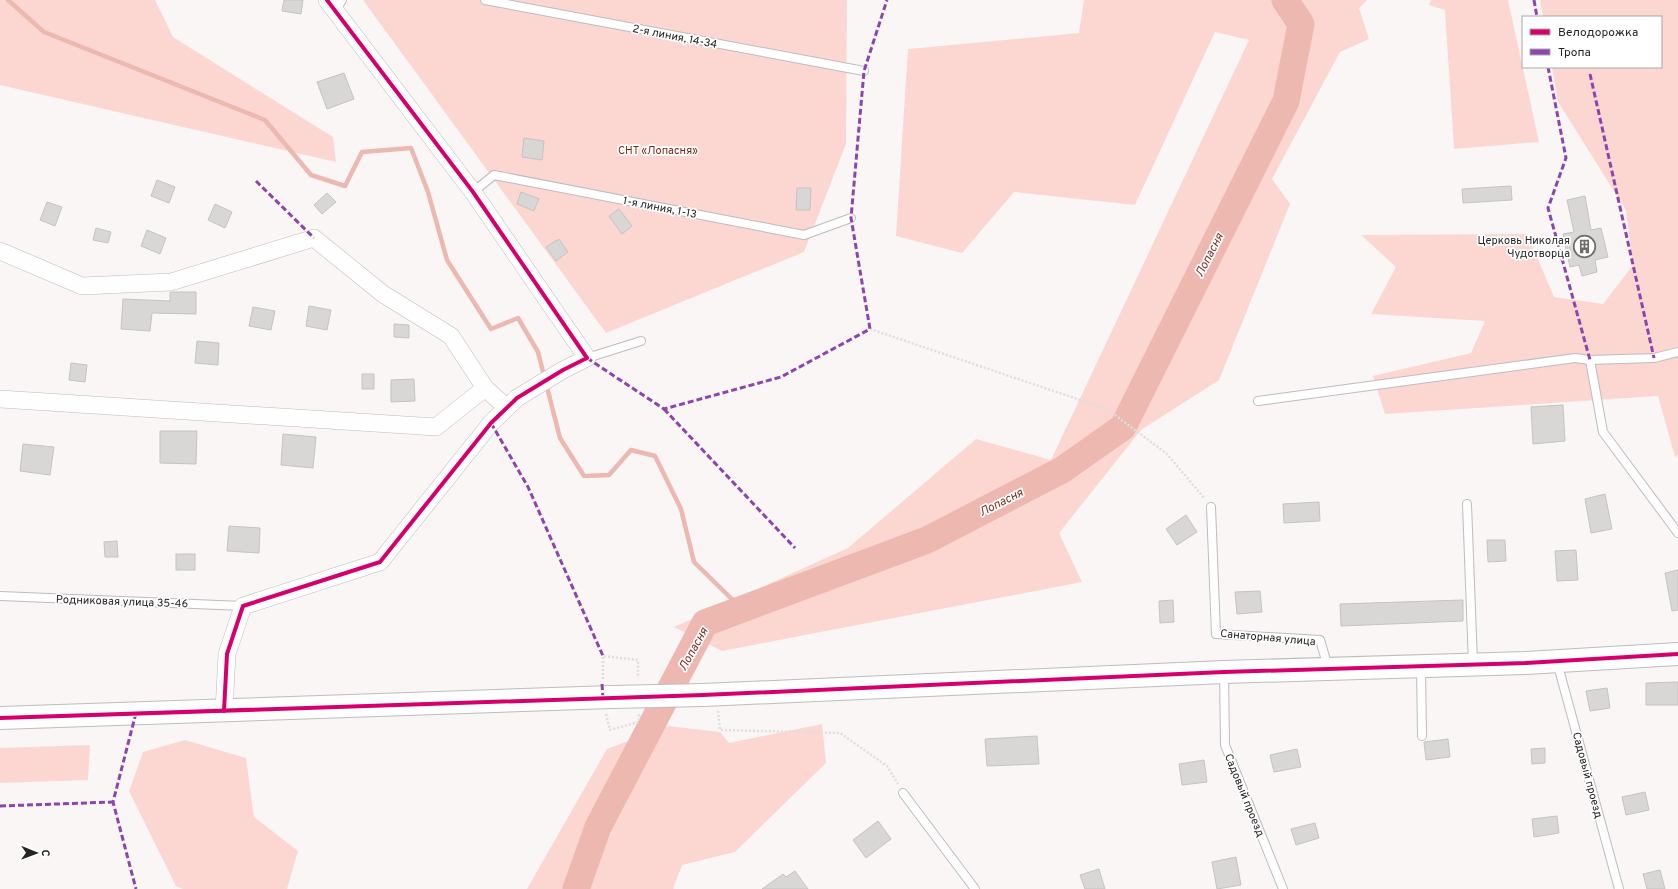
<svg xmlns="http://www.w3.org/2000/svg" width="1678" height="889" viewBox="0 0 1678 889" font-family="Overpass,sans-serif">
  <style>
    .green { fill: #fcd7d1 }
    .lines { fill: none; stroke-linecap: round; stroke-linejoin: round }
    .stream { stroke: #ecb8af; stroke-width: 4.5 }
    .river { stroke: #ecb8af; stroke-width: 27 }
    .building { fill: #d9d7d6; stroke: #c5c3c3 }
    .lane-casing { stroke: #bebcbc; stroke-width: 10 }
    .street-casing { stroke: #bebcbc; stroke-width: 18 }
    .secondary-casing { stroke: #bebcbc; stroke-width: 24 }
    .path { stroke: #dfdede; stroke-width: 2.5; stroke-dasharray: 2 2; stroke-linecap: butt }
    .lane { stroke: #fefefe; stroke-width: 8 }
    .street { stroke: #fefefe; stroke-width: 17 }
    .secondary { stroke: #fefefe; stroke-width: 22 }
    .secondary-bridge-casing { stroke: #bebcbc; stroke-width: 24; stroke-linecap: butt }
    .secondary-bridge { stroke: #fefefe; stroke-width: 22 }
    .quiet { stroke: #8e44ad; stroke-width: 3; stroke-dasharray: 6 3; stroke-linecap: butt }
    .cycleway-casing { stroke: #fff; stroke-width: 6 }
    .cycleway { stroke: #d6006c; stroke-width: 4 }
    .labels { text-anchor: middle; stroke-width: 3.5; stroke-linejoin: round; paint-order: stroke }
    .street-label { font-size: 11px; fill: #252323; stroke: #fff }
    .park-label { font-size: 11px; fill: #782419; stroke: #fff }
    .poi-label { font-size: 11px; fill: #252323; stroke: #fff; text-anchor: end }
    .water-label { font-size: 12px; font-style: italic; fill: #802c20; stroke: #fff }
  </style>
  <rect width="100%" height="100%" fill="#f9f6f5"/>
  <!-- green -->
  <g class="green">
    <path d="M0 0H155L173 37 333 137 336 162 0 85Z"/>
    <path d="M363 0H847L846 144 804 252 606 333Z"/>
    <path d="M1084 0H1367L1359 8 1369 39 1340 52 1272 179 1290 204 1219 380 1141 430 1059 533 1082 582 722 651 674 627 848 548 976 439 1051 460 1249 40 1215 32 1135 205 1014 192 962 253 896 236 908 49 1079 33Z"/>
    <path d="M1431 0H1508L1539 142 1454 149 1445 10 1429 5Z"/>
    <path d="M1540 0H1678V455L1675 457 1658 396 1385 414 1373 376 1471 353 1485 321 1371 314 1396 267 1361 235 1527 234 1554 297 1603 304 1633 265 1626 210 1558 102 1552 67H1661V17H1543Z"/>
    <path d="M822 724 826 763 735 852 682 865 673 889H527L607 749 668 726 720 732 729 743Z"/>
    <path d="M185 740 246 758 254 817 298 851 287 889H183L176 886 129 791 143 752Z"/>
    <path d="M90 745 88 780 0 783V748Z"/>
  </g>
  <g class="lines">
    <!-- stream -->
    <path class="stream" d="M8 0 44 32 265 120 311 175 345 186 362 152 411 148 428 192 447 260 491 329 518 318 538 352 560 438 584 476 609 475 631 450 655 456 681 509 694 562 742 609"/>
    <!-- river -->
    <path class="river" d="M576 889 598 827 705 623 927 540 1062 470 1123 427 1286 101 1301 24 1285 0"/>
  </g>
  <!-- building -->
  <g class="building">
    <path d="M284 0H303L301 14 282 11Z"/>
    <path d="M344 73 354 99 327 109 317 82Z"/>
    <path d="M524 138 544 141 542 160 522 157Z"/>
    <path d="M157 180 175 187 169 203 151 196Z"/>
    <path d="M1511 186 1512 200 1463 203 1462 189Z"/>
    <path d="M797 188H811L810 210H796Z"/>
    <path d="M521 192 539 199 534 211 517 204Z"/>
    <path d="M327 193 336 202 322 214 314 205Z"/>
    <path d="M1585 196 1591 230 1601 228 1608 257 1595 260 1597 272 1582 276 1579 265 1570 267 1563 234 1574 232 1567 200Z"/>
    <path d="M47 202 62 207 55 226 40 220Z"/>
    <path d="M215 204 232 212 225 228 208 220Z"/>
    <path d="M619 209 632 226 622 234 609 216Z"/>
    <path d="M96 228 111 232 108 243 93 240Z"/>
    <path d="M147 230 166 238 160 254 141 246Z"/>
    <path d="M559 239 568 252 556 261 546 247Z"/>
    <path d="M170 292H196V314L152 313 150 331 121 329 123 299 170 301Z"/>
    <path d="M309 306 331 310 327 330 306 326Z"/>
    <path d="M253 307 275 311 271 330 249 326Z"/>
    <path d="M394 324 409 325V338L394 337Z"/>
    <path d="M197 341 219 343 218 365 195 363Z"/>
    <path d="M71 363 87 365 85 382 69 380Z"/>
    <rect x="362" y="374" width="12" height="15"/>
    <path d="M414 379 415 401 391 402V380Z"/>
    <path d="M1563 405 1565 441 1533 444 1531 407Z"/>
    <path d="M160 431H197L196 464 160 463Z"/>
    <path d="M283 434 316 437 313 468 281 465Z"/>
    <path d="M23 444 54 447 50 475 20 471Z"/>
    <path d="M1605 494 1612 529 1591 533 1585 499Z"/>
    <path d="M1319 502 1320 521 1284 523 1283 504Z"/>
    <path d="M1186 515 1197 532 1177 545 1166 529Z"/>
    <path d="M229 526 260 528 259 553 227 551Z"/>
    <path d="M1487 540H1505L1506 561 1488 562Z"/>
    <path d="M117 541 118 557H105L104 542Z"/>
    <path d="M1576 550 1578 580 1557 581 1555 551Z"/>
    <rect x="176" y="554" width="19" height="16"/>
    <path d="M1678 570V610L1672 611 1665 573Z"/>
    <path d="M1260 591 1262 612 1237 614 1235 592Z"/>
    <path d="M1173 600 1174 622 1160 623 1159 601Z"/>
    <path d="M1463 600V621L1341 626 1340 604Z"/>
    <path d="M1678 682V705H1646V683Z"/>
    <path d="M1607 688 1610 708 1590 711 1586 691Z"/>
    <path d="M1037 736 1039 764 987 766 985 739Z"/>
    <path d="M1448 739 1450 757 1426 760 1424 742Z"/>
    <path d="M1545 748V763L1532 764 1531 749Z"/>
    <path d="M1297 749 1301 767 1274 772 1270 755Z"/>
    <path d="M1204 760 1207 782 1182 785 1179 764Z"/>
    <path d="M1645 792 1649 810 1626 815 1622 797Z"/>
    <path d="M1557 816 1559 833 1534 837 1532 819Z"/>
    <path d="M878 821 891 839 866 858 853 840Z"/>
    <path d="M1315 823 1319 838 1296 845 1291 829Z"/>
    <path d="M1236 857 1241 885 1217 889 1212 862Z"/>
    <path d="M1099 869 1105 889H1085L1080 875Z"/>
    <path d="M1660 870 1665 889H1647L1643 874Z"/>
    <path d="M795 871 808 889H762L783 874 786 877Z"/>
  </g>
  <g class="lines">
    <defs>
      <g id="lane">
        <path d="M485 0 864 71"/>
        <path d="M335 11 342 0"/>
        <path d="M473 192 494 175 804 235 851 218"/>
        <path d="M1678 352 1654 358 1590 360 1603 432 1678 533"/>
        <path d="M587 358 641 341"/>
        <path d="M1258 401 1575 358 1590 360"/>
        <path d="M1467 504 1473 664"/>
        <path d="M1211 507 1216 634 1320 640 1328 667"/>
        <path d="M0 596 243 606"/>
        <path d="M1557 662 1619 889"/>
        <path d="M1421 667 1422 736"/>
        <path d="M1224 673 1225 745 1283 889"/>
        <path d="M903 793 975 889"/>
      </g>
      <g id="street">
        <path d="M0 251 82 286 171 282 314 238 383 294 451 336 485 388 507 408"/>
        <path d="M0 399 436 427 485 388"/>
        <path d="M224 711 227 654 243 606 380 562 491 423 517 398 563 370 587 358 473 192 327 0"/>
      </g>
      <g id="secondary">
        <path d="M703 695 1224 672 1526 663 1678 654"/>
        <path d="M0 718 611 697"/>
      </g>
    </defs>
    <!-- lane casing -->
    <use href="#lane" class="lane-casing"/>
    <!-- street casing -->
    <use href="#street" class="street-casing"/>
    <!-- secondary casing -->
    <use href="#secondary" class="secondary-casing"/>
    <!-- path -->
    <g class="path">
      <path d="M870 329 1107 409 1167 454 1205 499"/>
      <path d="M603 679V656L638 660V678"/>
      <path d="M718 711 720 730 840 733 887 766 898 784"/>
      <path d="M606 714 610 730 639 722V713"/>
    </g>
    <!-- lane -->
    <use href="#lane" class="lane"/>
    <!-- street -->
    <use href="#street" class="street"/>
    <!-- secondary -->
    <use href="#secondary" class="secondary"/>
    <defs>
      <path id="secondary-bridge" d="M611 697 703 695"/>
    </defs>
    <!-- secondary-bridge casing -->
    <use href="#secondary-bridge" class="secondary-bridge-casing"/>
    <!-- secondary-bridge -->
    <use href="#secondary-bridge" class="secondary-bridge"/>
    <!-- quiet -->
    <g class="quiet">
      <path d="M1534 0 1537 17"/>
      <path d="M1548 67 1566 158 1548 208 1590 360"/>
      <path d="M1590 74 1654 358"/>
      <path d="M256 181 314 238"/>
      <path d="M587 358 664 409 781 377 870 329 851 218 864 71 887 0"/>
      <path d="M664 409 795 548"/>
      <path d="M491 423 528 487 603 656"/>
      <path d="M602 684 603 698"/>
      <path d="M136 713 113 802 136 889"/>
      <path d="M0 806 113 802"/>
    </g>
    <defs>
      <g id="cycleway">
        <path d="M224 711 227 654 243 606 380 562 491 423 517 398 563 370 587 358 473 192 327 0"/>
        <path d="M0 718 703 695 1224 672 1526 663 1678 654"/>
      </g>
    </defs>
    <!-- cycleway casing -->
    <use href="#cycleway" class="cycleway-casing"/>
    <!-- cycleway -->
    <use href="#cycleway" class="cycleway"/>
  </g>
  <!-- icons -->
  <defs>
    <symbol id="building-ring" viewBox="-11 -11 22 22"><circle r="9.5" fill="#fff" stroke="#6f6d6c" stroke-width="1.5"/><path d="M-4-6H4V6H1V3H-1V6H-4ZM-2.5-4.3h1.7v1.8h-1.7ZM.8-4.3h1.7v1.8H.8ZM-2.5-1h1.7V.8h-1.7ZM.8-1h1.7V.8H.8Z" fill="#6f6d6c"/></symbol>
  </defs>
  <g fill-rule="evenodd">
    <use href="#building-ring" x="1572" y="234" width="25" height="25"/>
  </g>
  <g class="labels">
    <!-- street labels -->
    <g class="street-label">
      <text transform="translate(675 36) rotate(11)" y="4">2-я линия, 14-34</text>
      <text transform="translate(660 207) rotate(11)" y="4">1-я линия, 1-13</text>
      <text transform="translate(122 601) rotate(2)" y="4">Родниковая улица 35-46</text>
      <text transform="translate(1268 637) rotate(5)" y="4">Санаторная улица</text>
      <text transform="translate(1588 775) rotate(75)" y="4">Садовый проезд</text>
      <text transform="translate(1245 795) rotate(68)" y="4">Садовый проезд</text>
    </g>
    <!-- park labels -->
    <g class="park-label">
      <text x="658" y="154">СНТ «Лопасня»</text>
    </g>
    <!-- poi labels -->
    <g class="poi-label">
      <text x="1570" y="244">Церковь Николая<tspan x="1570" dy="13">Чудотворца</tspan></text>
    </g>
    <!-- water labels -->
    <g class="water-label">
      <text transform="translate(1209 255) rotate(-63)" y="4">Лопасня</text>
      <text transform="translate(1001 502) rotate(-27)" y="4">Лопасня</text>
      <text transform="translate(693 649) rotate(-61)" y="4">Лопасня</text>
    </g>
  </g>
  <!-- legend -->
  <rect x="1522" y="16" width="140" height="52" fill="#ffffff" stroke="#a8a7a7"/>
  <rect x="1530" y="29" width="20" height="6" fill="#d6006c" stroke="#a8a7a7"/>
  <text x="1558" y="36" font-size="12" fill="#252323">Велодорожка</text>
  <rect x="1530" y="49" width="20" height="6" fill="#8e44ad" stroke="#a8a7a7"/>
  <text x="1558" y="56" font-size="12" fill="#252323">Тропа</text>
  <!-- north arrow -->
  <g transform="translate(36 853) rotate(91)" stroke="#ffffff" stroke-width="3" paint-order="stroke">
  <path d="M0-3L7 15L0 10L-7 15Z" fill="#252323"/>
  <text y="-6" font-size="11" font-weight="bold" text-anchor="middle" fill="#252323">С</text>
  </g>
</svg>
